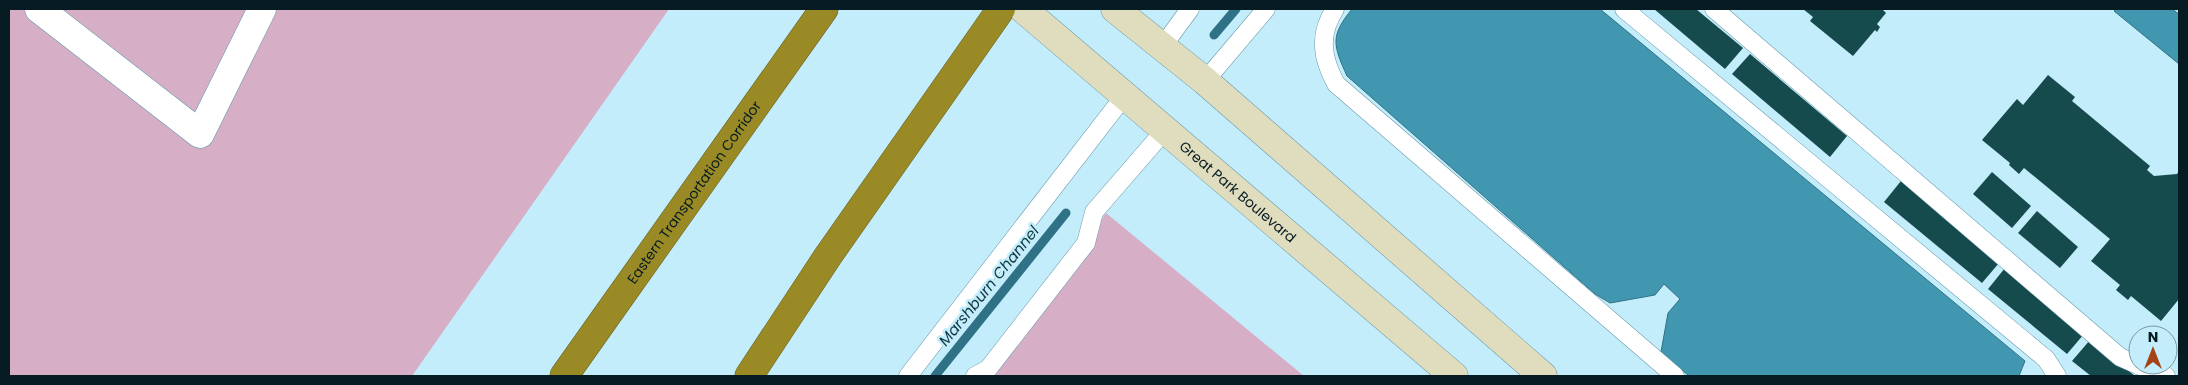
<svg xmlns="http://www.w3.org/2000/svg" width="2188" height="385" viewBox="0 0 2188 385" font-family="Poppins,sans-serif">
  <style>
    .green { fill: #d6afc7 }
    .water { fill: #4197b0; stroke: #307285 }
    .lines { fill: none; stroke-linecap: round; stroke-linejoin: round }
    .stream { stroke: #307285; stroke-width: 9 }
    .building { fill: #164b4e }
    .lane-casing { stroke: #6697a8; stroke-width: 19 }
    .street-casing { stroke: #6697a8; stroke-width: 29 }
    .secondary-casing { stroke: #6697a8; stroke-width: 29 }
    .highway-casing { stroke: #666324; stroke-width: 29 }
    .lane { stroke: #fff; stroke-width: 18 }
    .street { stroke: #fff; stroke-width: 28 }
    .secondary { stroke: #e0dcbe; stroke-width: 28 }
    .highway { stroke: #998a25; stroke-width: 28 }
    .labels { text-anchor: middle; stroke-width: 5; stroke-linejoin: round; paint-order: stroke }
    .street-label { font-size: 14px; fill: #071b22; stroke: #c4edfb }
    .water-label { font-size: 15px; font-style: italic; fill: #0f3742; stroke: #c4edfb }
  </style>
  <rect width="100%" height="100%" fill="#c4edfb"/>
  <!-- green -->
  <g class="green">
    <path d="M9 9H669L412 376H9Z"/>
    <path d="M1106 213 1304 376H994Z"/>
  </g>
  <!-- water -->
  <g class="water">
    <path d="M1352 9H1600L2025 361 2019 376H1689L1661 352 1668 313 1680 299 1664 284 1655 295 1610 303 1595 294 1347 76C1333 45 1330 36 1352 9Z"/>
    <path d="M2116 9H2172L2179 14V64L2114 11Z"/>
  </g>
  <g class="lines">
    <!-- stream -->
    <g class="stream">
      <path d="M1214 35 1236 9"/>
      <path d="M935 376 1066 213"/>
    </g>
  </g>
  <!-- building -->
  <g class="building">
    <path d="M1654 9H1696L1743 48 1725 69Z"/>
    <path d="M1803 9H1882L1886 13 1877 24 1880 27 1877 32 1875 30 1853 56 1810 21 1813 17Z"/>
    <path d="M1750 54 1847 136 1830 157 1732 74Z"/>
    <path d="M2048 75 2075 97 2072 101 2150 166 2147 170 2154 176 2177 174 2179 171V299L2161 321 2131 296 2128 300 2116 290 2120 285 2091 261 2110 239 2024 168 2019 174 2009 165 2010 163 1982 140 2017 99 2023 105Z"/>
    <path d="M1992 172 2031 206 2012 228 1973 194Z"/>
    <path d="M1901 181 1999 263 1982 283 1884 202Z"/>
    <path d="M2037 211 2078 247 2060 268 2018 233Z"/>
    <path d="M2005 268 2084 334 2067 354 1988 289Z"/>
    <path d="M2090 340 2135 376H2091L2072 361Z"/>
  </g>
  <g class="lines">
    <defs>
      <g id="lane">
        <path d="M1335 9C1318 35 1322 58 1336 84L1675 376"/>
        <path d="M1624 9 2046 359 2057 376"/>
        <path d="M1714 9 2120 357 2138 365"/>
        <path d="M1162 47 1190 9"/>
        <path d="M1205 81 1266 9"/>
        <path d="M2138 365 2166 376"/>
        <path d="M908 376 1125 95"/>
        <path d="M975 376 988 369 1086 243 1094 212 1165 130"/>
      </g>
      <path id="street" d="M39 9 200 134 262 9"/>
      <g id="secondary">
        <path id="s1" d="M1023 9 1454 376"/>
        <path d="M1115 9 1205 81 1543 376"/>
      </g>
      <g id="highway">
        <path id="s2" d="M564 376 824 9"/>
        <path d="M749 376 828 256 1001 9"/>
      </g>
    </defs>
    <!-- lane casing -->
    <use href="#lane" class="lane-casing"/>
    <!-- street casing -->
    <use href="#street" class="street-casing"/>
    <!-- secondary casing -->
    <use href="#secondary" class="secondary-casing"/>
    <!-- highway casing -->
    <use href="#highway" class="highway-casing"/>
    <!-- lane -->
    <use href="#lane" class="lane"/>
    <!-- street -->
    <use href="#street" class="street"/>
    <!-- secondary -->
    <use href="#secondary" class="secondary"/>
    <!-- highway -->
    <use href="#highway" class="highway"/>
  </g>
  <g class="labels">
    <!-- street labels -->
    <g class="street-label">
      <text dy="5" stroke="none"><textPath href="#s2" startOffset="225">Eastern Transportation Corridor</textPath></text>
      <text dy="5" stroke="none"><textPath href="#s1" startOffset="282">Great Park Boulevard</textPath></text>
    </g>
    <!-- water labels -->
    <g class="water-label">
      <text transform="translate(989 286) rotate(-51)" y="5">Marshburn Channel</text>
    </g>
  </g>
  <!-- border -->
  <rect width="2188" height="385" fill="none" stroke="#071b22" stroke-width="20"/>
  <!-- north arrow -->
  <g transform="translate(2153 350)"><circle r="24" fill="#c4edfb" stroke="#7899a4"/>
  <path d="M0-4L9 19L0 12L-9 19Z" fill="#a74217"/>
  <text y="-8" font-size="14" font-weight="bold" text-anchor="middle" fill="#071b22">N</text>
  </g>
</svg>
